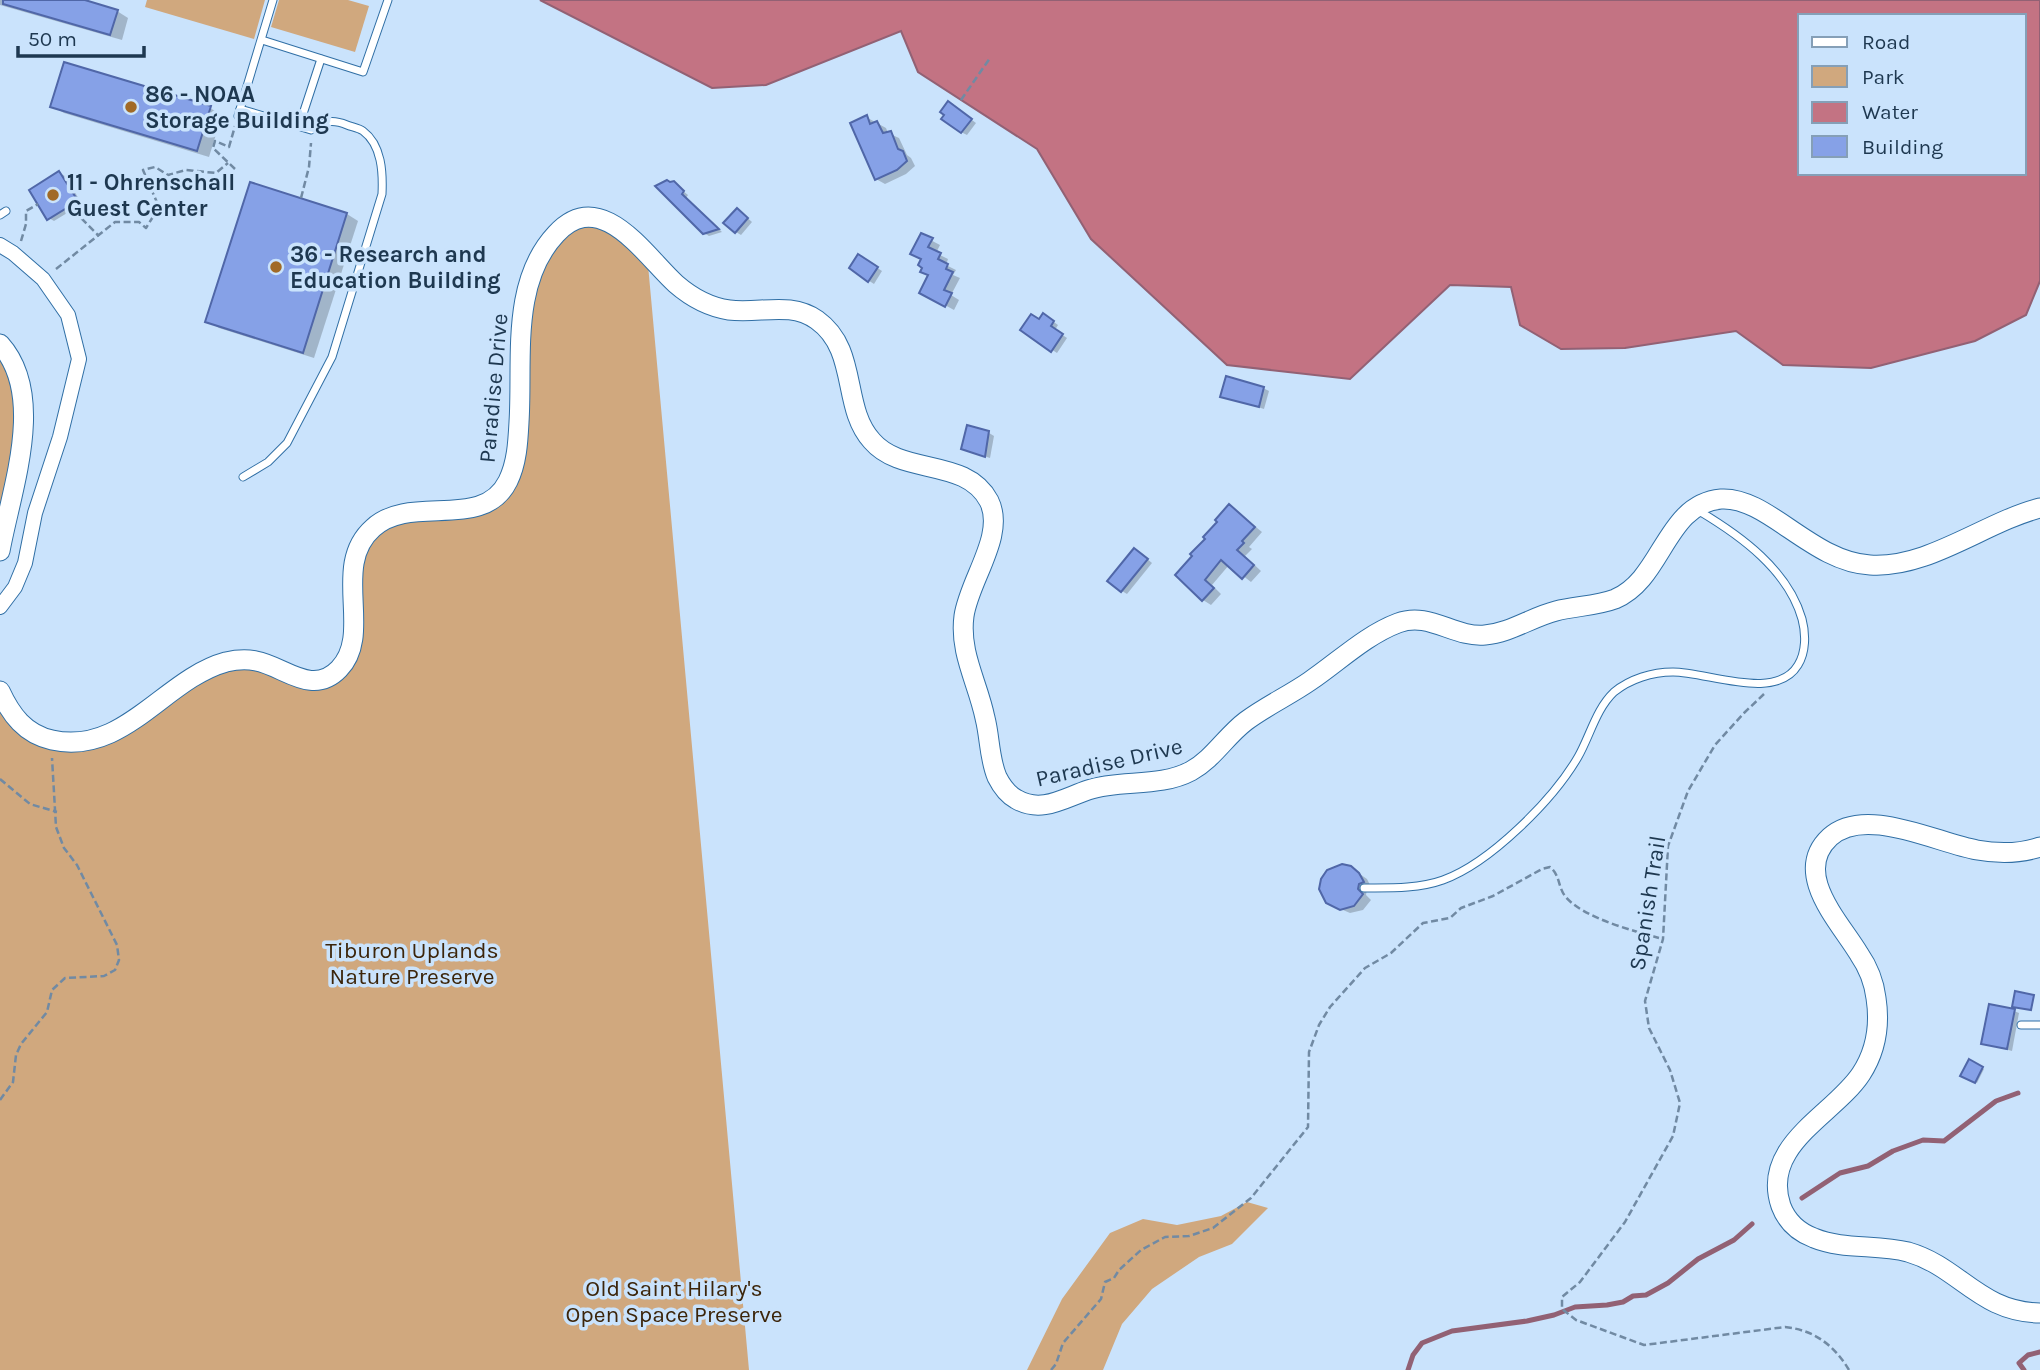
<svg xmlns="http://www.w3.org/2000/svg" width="2040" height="1370" viewBox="0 0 2040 1370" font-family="Karla,sans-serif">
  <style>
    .green { fill: #d0a87e }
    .water { fill: #c37383; stroke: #926174; stroke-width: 2; fill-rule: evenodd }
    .shadow { fill: #0003 }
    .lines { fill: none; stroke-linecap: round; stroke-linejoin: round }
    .stream { stroke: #926174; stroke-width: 5 }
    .building { fill: #86a1e7; stroke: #5067a8; stroke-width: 2 }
    .lane-casing { stroke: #306fa5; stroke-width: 9 }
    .street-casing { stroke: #306fa5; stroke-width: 16 }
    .secondary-casing { stroke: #306fa5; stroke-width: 21 }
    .path { stroke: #718aa3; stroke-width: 2.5; stroke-dasharray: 7 3.5; stroke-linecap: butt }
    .lane { stroke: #fff; stroke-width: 7 }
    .street { stroke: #fff; stroke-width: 14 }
    .secondary { stroke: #fff; stroke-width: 19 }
    .poi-dot { fill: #a16a26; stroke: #cae3fc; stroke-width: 2.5 }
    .labels { text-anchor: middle; stroke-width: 7; stroke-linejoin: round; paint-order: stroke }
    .poi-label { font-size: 23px; font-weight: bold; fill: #1e3850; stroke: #cae3fc; text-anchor: start }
    .street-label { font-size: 23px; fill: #1e3850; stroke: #cae3fc }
    .park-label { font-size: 23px; fill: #3c250a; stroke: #cae3fc }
  </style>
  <rect width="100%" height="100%" fill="#cae3fc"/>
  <!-- green -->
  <g class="green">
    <path d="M147 0H265L254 39 145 7Z"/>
    <path d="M279 0H348L369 6 355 52 271 27Z"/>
    <path d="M581 218 647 254 749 1370H0V691L17 721 84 742 219 664 296 678 342 666 360 544 425 510 503 490 532 276Z"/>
    <path d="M0 344 21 383 0 551Z"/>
    <path d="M1247 1202 1268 1208 1232 1244 1199 1257 1152 1289 1122 1324 1103 1370H1027L1062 1299 1110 1233 1143 1219 1177 1225 1221 1216Z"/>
  </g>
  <!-- water -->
  <path class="water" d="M540 0H2040V281L2026 315 1975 341 1871 368 1783 365 1736 331 1625 348 1561 349 1520 325 1511 287 1450 285 1350 379 1227 365 1091 239 1037 149 918 72 901 31 766 85 712 88ZM1800 16H2024V173H1800Z"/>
  <!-- shadow -->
  <g class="shadow">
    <path d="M0 0H79L117 11 128 18 122 40 0 5Z"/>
    <path d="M65 64 210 108 222 115 209 157 64 113 52 106Z"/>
    <path d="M953 106 976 123 967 135 961 132Z"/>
    <path d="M866 117 886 128 888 133 899 138 907 155 911 158 915 166 906 174 885 184 876 179Z"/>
    <path d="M59 173 65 176 82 204 54 221 49 218Z"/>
    <path d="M673 183 688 195 686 198 722 232 709 236 704 233Z"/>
    <path d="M251 184 347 214 358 221 314 358 219 328 207 321Z"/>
    <path d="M742 213 752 222 741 235 736 232Z"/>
    <path d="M921 235 940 245 936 253 948 259 946 265 956 270 953 275 960 278 951 295 959 300 954 310 921 292 930 275 923 259Z"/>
    <path d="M859 256 882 271 874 284 855 272Z"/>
    <path d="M1044 315 1058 325 1055 330 1067 338 1057 353 1022 330 1040 321Z"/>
    <path d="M1263 388 1269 391 1264 409 1222 396Z"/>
    <path d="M989 433 994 436 990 458 963 449Z"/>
    <path d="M1230 506 1262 532 1249 547 1252 549 1245 556 1261 571 1251 582 1229 565 1212 585 1221 594 1211 605 1203 600 1177 575Z"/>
    <path d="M1140 553 1152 563 1127 594 1122 591Z"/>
    <path d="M1351 868 1367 879 1371 887 1367 889 1366 895 1371 900 1363 910 1350 913 1336 907Z"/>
    <path d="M2014 1011 2019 1013 2012 1051 1983 1043Z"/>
    <path d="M1969 1062 1984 1069 1977 1083 1962 1075Z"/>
  </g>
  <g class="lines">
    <!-- stream -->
    <g class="stream">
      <path d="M1802 1198 1840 1173 1868 1166 1893 1151 1923 1140 1944 1141 1996 1101 2018 1093"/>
      <path d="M1408 1370 1413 1355 1422 1343 1452 1331 1527 1321 1554 1315 1575 1307 1607 1305 1623 1302 1633 1296 1646 1295 1668 1283 1698 1259 1734 1240 1752 1224"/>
      <path d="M2024 1370 2019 1363 2028 1355 2040 1352"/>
    </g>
  </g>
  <!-- building -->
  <g class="building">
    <path d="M3 0H85L118 10 110 35 3 4Z"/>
    <path d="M64 62 211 106 197 151 50 107Z"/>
    <path d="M948 101 972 119 961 133 941 119 944 115 940 112Z"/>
    <path d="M867 115 870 124 877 121 883 133 891 131 898 149 903 151 907 161 897 170 875 180 850 123Z"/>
    <path d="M59 171 78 201 47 220 29 190Z"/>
    <path d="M667 180 670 182 674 181 684 191 682 194 719 229 703 234 655 186Z"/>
    <path d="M250 182 347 213 303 353 205 322Z"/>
    <path d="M737 208 748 218 735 233 723 223Z"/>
    <path d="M921 233 933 238 928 247 941 253 938 259 948 264 946 269 953 272 944 290 952 293 945 307 919 293 928 275 920 272 922 268 918 265 921 259 910 254Z"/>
    <path d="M858 254 878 267 868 282 849 268Z"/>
    <path d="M1043 313 1054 321 1051 326 1063 334 1051 352 1020 330 1031 314 1039 319Z"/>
    <path d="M1226 376 1264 387 1259 407 1220 397Z"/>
    <path d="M967 425 989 431 985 457 961 449Z"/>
    <path d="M1229 504 1255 527 1242 541 1244 543 1237 550 1254 565 1242 579 1221 560 1205 580 1214 588 1202 601 1175 575 1192 556 1190 554 1205 539 1203 537 1217 522 1215 520Z"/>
    <path d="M1134 548 1148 559 1121 592 1107 581Z"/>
    <path d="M1342 864 1351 866 1359 873 1364 882 1359 884 1358 889 1363 894 1354 906 1340 910 1326 903 1319 889 1321 879 1327 870Z"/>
    <path d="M2015 991 2034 995 2031 1010 2012 1007Z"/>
    <path d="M1989 1004 2015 1009 2007 1049 1981 1044Z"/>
    <path d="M1969 1059 1983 1067 1975 1083 1960 1076Z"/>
  </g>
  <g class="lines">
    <defs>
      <g id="lane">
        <path d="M262 40 363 72 388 0"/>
        <path d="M240 109 311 130C324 121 332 119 347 125 352 127 359 128 363 131 382 145 383 173 382 194L332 357 287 443 268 462 243 477"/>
        <path d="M238 116 273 0"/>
        <path d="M299 126 321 59"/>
        <path d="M0 215 6 211"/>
        <path d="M1364 888C1390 888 1418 889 1443 880 1490 863 1553 800 1578 757 1590 736 1596 709 1614 692 1630 679 1652 672 1673 672 1708 672 1776 702 1798 665 1806 652 1806 634 1802 619 1788 570 1741 536 1699 511"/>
        <path d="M2021 1025H2040"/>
      </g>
      <path id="street" d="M0 245 13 253 43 279 68 315 79 359 60 437 35 513 25 563 15 587 0 607"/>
      <g id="secondary">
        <path d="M0 344C47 396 11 490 0 551"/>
        <path d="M0 691C11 715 25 734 52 740 124 756 164 679 226 662 235 660 246 659 256 661 284 666 312 697 339 669 374 633 330 566 373 528 411 493 483 532 508 481 517 463 518 441 519 422 523 360 510 283 556 234 601 185 645 256 676 284 691 297 709 307 729 310 760 314 790 301 817 320 859 350 841 407 872 441 902 476 966 457 989 501 1006 535 969 580 964 616 959 653 978 683 985 718 990 737 989 758 997 777 1002 787 1007 794 1016 799 1041 814 1064 798 1088 790 1121 779 1159 788 1191 771 1213 759 1226 736 1246 721 1266 706 1290 695 1310 681 1338 662 1366 635 1398 623 1429 611 1454 638 1485 635 1510 633 1532 617 1556 611 1575 606 1597 606 1615 599 1663 579 1665 504 1721 499 1767 496 1812 562 1870 565 1928 569 1985 522 2040 508"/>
        <path d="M2040 847C2019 854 1999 854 1977 850 1937 843 1865 805 1830 837 1791 873 1840 922 1859 954 1868 967 1874 982 1876 998 1880 1024 1876 1051 1861 1074 1834 1115 1760 1145 1781 1206 1787 1222 1798 1232 1814 1238 1843 1250 1877 1244 1908 1252 1960 1267 1979 1312 2040 1313"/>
      </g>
    </defs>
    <!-- lane casing -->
    <use href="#lane" class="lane-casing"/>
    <!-- street casing -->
    <use href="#street" class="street-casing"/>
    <!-- secondary casing -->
    <use href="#secondary" class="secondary-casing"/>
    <!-- path -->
    <g class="path">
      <path d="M961 100 990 58"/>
      <path d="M235 169 213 148 215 141 229 147 235 126"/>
      <path d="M301 198 309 167 311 143"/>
      <path d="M74 211 99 236"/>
      <path d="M21 241 26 224V211L38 204"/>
      <path d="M56 269 115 222H139L146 228 159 207 143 170 155 167 168 175 186 170 216 173 228 163"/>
      <path d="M1764 694 1744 713 1715 745 1688 791 1668 846 1663 939 1645 1001 1649 1028 1670 1070 1680 1103 1673 1136 1625 1222 1580 1282 1562 1297V1309L1576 1320 1644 1345 1785 1327C1814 1330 1834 1345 1849 1370"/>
      <path d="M0 779 30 804 57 812"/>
      <path d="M0 1100 13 1082 16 1055 21 1044 47 1012 52 990 65 978 104 976 115 970 119 960 117 945 77 865 64 848 56 827 52 758"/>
      <path d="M1051 1370 1056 1364 1063 1343 1101 1299 1105 1282 1114 1278 1119 1270 1141 1250 1165 1237 1189 1236 1213 1228 1251 1198 1308 1127 1309 1052 1319 1025 1330 1007 1365 968 1391 953 1423 923 1450 918 1461 908 1493 896 1542 869 1550 867C1560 875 1558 887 1565 896 1582 918 1637 932 1663 939"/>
    </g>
    <!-- lane -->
    <use href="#lane" class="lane"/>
    <!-- street -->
    <use href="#street" class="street"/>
    <!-- secondary -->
    <use href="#secondary" class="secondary"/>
  </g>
  <!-- markers -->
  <g class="poi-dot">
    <circle cx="131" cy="107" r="7"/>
    <circle cx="53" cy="195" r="7"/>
    <circle cx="276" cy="267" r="7"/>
  </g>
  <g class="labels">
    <!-- poi labels -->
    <g class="poi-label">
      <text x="145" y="102">86 - NOAA<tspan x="145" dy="26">Storage Building</tspan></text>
      <text x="67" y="190">11 - Ohrenschall<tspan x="67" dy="26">Guest Center</tspan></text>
      <text x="290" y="262">36 - Research and<tspan x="290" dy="26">Education Building</tspan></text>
    </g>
    <!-- street labels -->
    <g class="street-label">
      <text transform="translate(493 388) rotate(-85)" y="8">Paradise Drive</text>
      <text transform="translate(1109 762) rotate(-13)" y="8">Paradise Drive</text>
      <text transform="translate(1647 903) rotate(-81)" y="8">Spanish Trail</text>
    </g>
    <!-- park labels -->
    <g class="park-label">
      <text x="412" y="958">Tiburon Uplands<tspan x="412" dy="26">Nature Preserve</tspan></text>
      <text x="674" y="1296">Old Saint Hilary's<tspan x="674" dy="26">Open Space Preserve</tspan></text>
    </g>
  </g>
  <!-- legend -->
  <rect x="1798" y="14" width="228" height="161" fill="#cae3fc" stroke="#859fb7" stroke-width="2"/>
  <rect x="1812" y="37" width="35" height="10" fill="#ffffff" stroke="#859fb7" stroke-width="2"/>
  <text x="1862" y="49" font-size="21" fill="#1e3850">Road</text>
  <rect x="1812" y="66" width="35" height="21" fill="#d0a87e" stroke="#859fb7" stroke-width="2"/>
  <text x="1862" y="84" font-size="21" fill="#1e3850">Park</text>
  <rect x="1812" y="102" width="35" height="21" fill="#c37383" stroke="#859fb7" stroke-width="2"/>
  <text x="1862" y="119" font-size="21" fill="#1e3850">Water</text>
  <rect x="1812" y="136" width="35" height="21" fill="#86a1e7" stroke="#859fb7" stroke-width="2"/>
  <text x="1862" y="154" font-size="21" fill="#1e3850">Building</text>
  <!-- scale -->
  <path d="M18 46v10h126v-10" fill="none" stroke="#1e3850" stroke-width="3.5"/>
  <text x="28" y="46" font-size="21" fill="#1e3850" stroke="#cae3fc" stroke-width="5" paint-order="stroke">50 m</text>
</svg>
